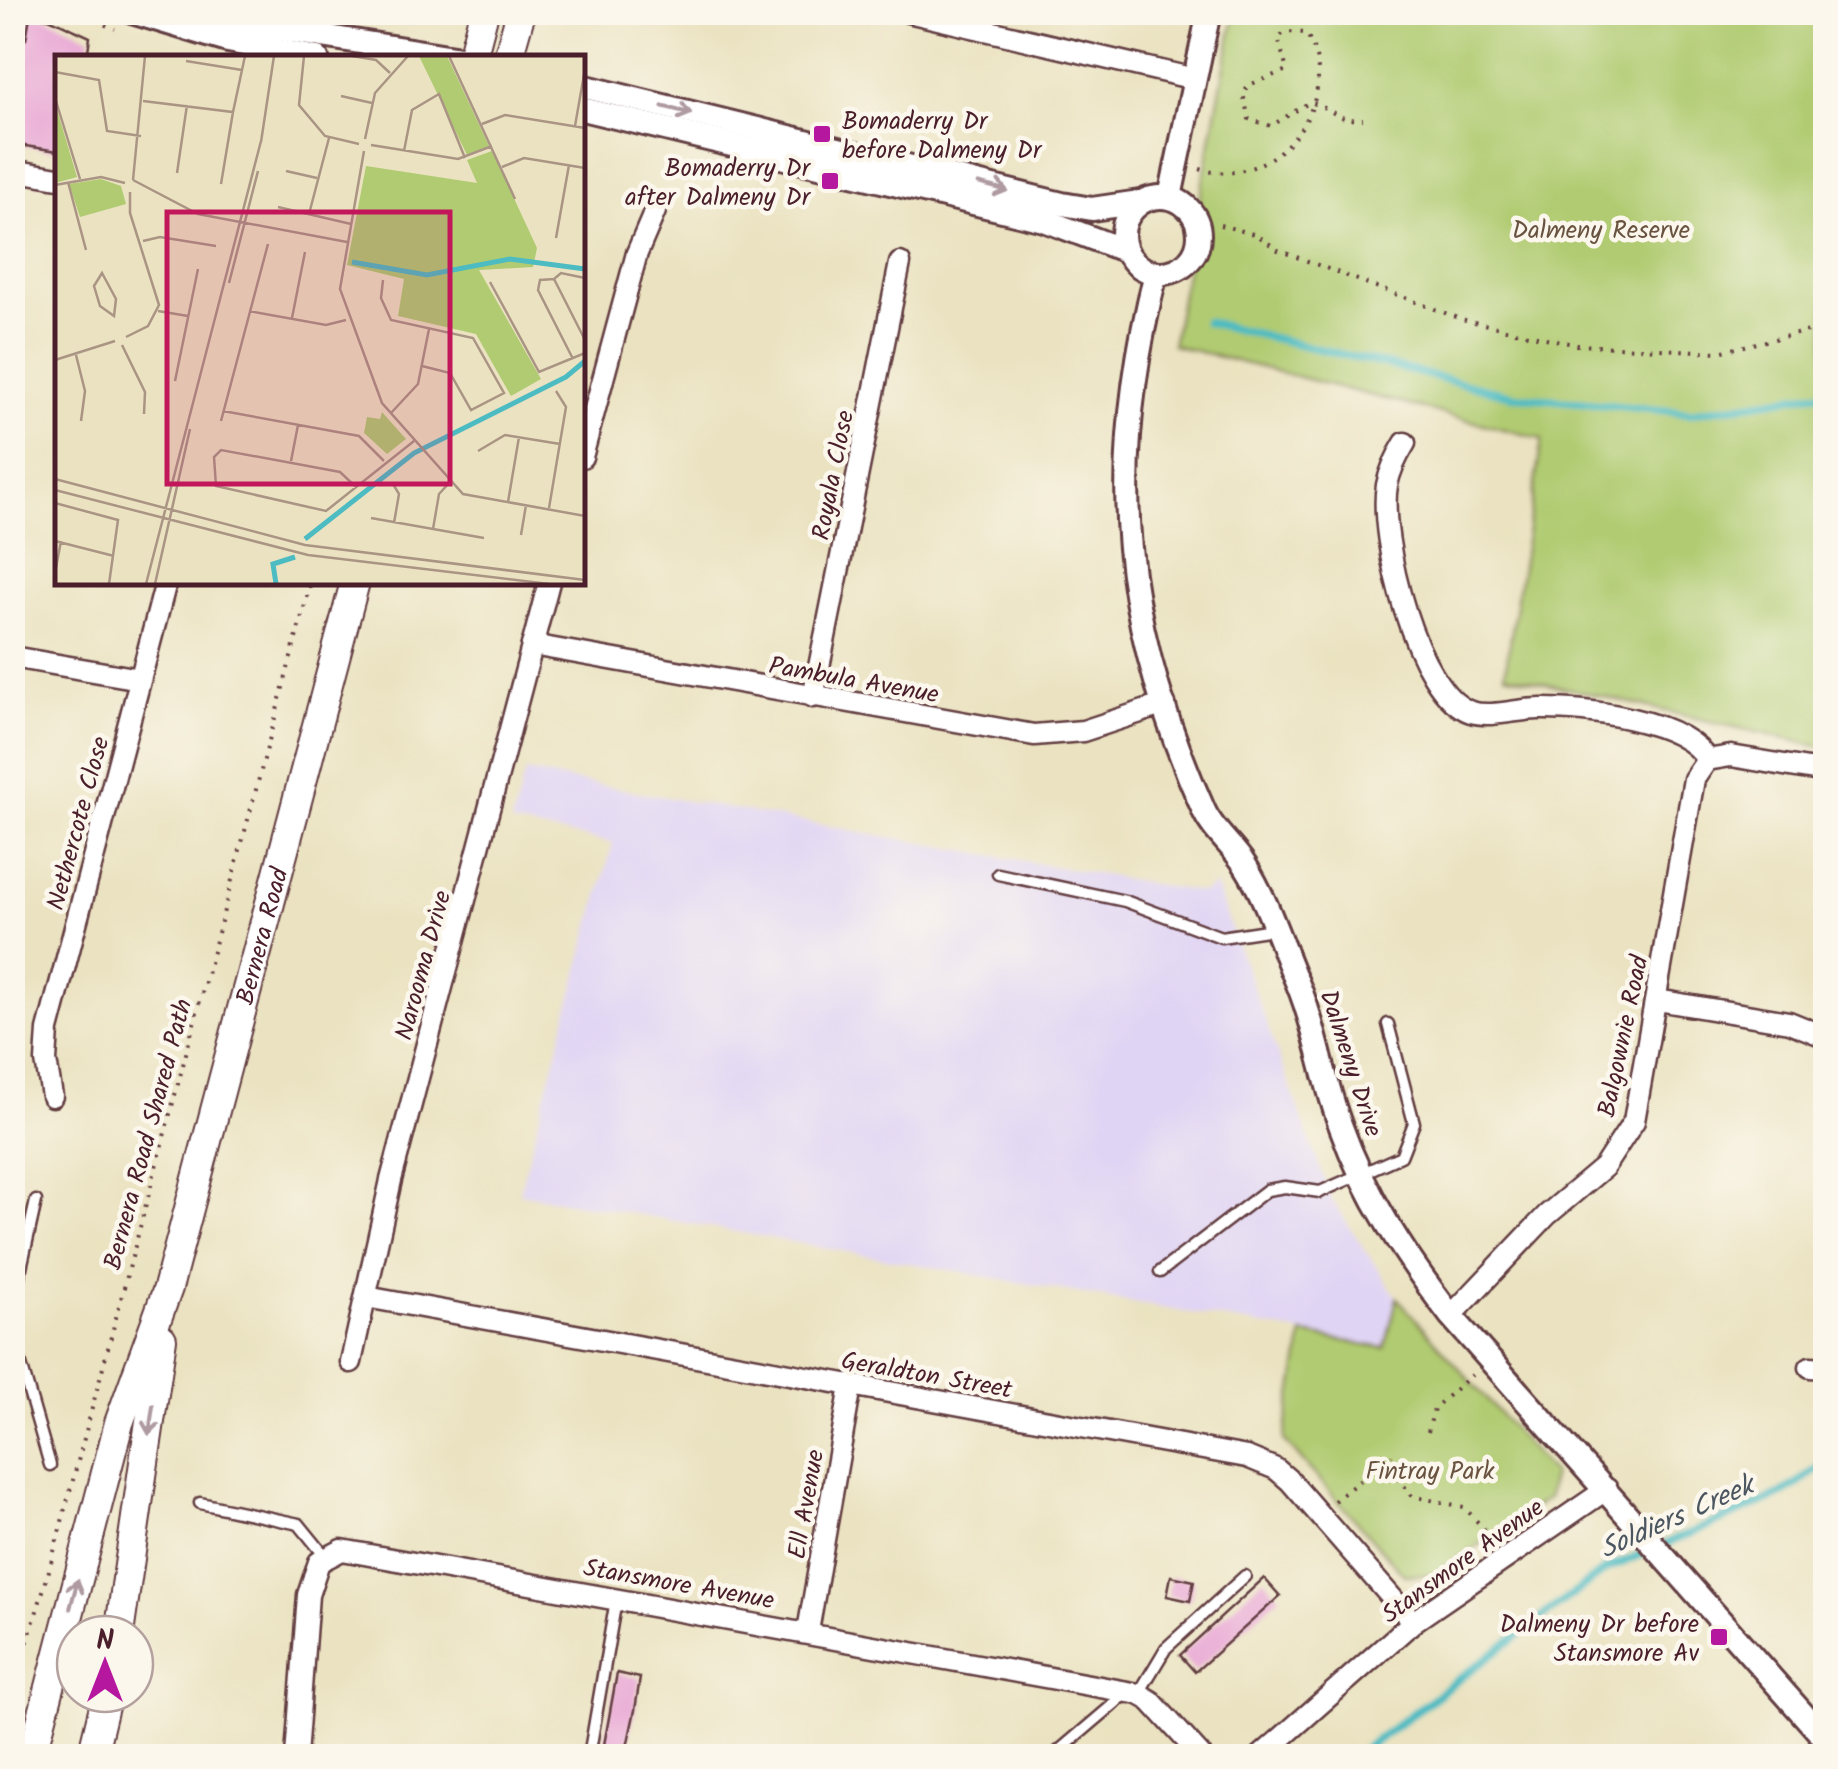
<svg xmlns="http://www.w3.org/2000/svg" width="1838" height="1769" viewBox="0 0 1838 1769" font-family="Kalam,sans-serif">
  <style>
    .built { fill: #e0d4f4 }
    .green { fill: #b0cb71; stroke: #7d754e; stroke-width: 2.5 }
    .lines { fill: none; stroke-linecap: round; stroke-linejoin: round }
    .stream { stroke: #4cbbc2; stroke-width: 8 }
    .building { fill: #e7a1d3 }
    .service-casing { stroke: #623c41; stroke-width: 15 }
    .minor-casing { stroke: #623c41; stroke-width: 25 }
    .tertiary-casing { stroke: #623c41; stroke-width: 28 }
    .secondary-casing { stroke: #623c41; stroke-width: 32 }
    .path { stroke: #623c41; stroke-width: 4; stroke-dasharray: 2.5 8; stroke-linecap: butt }
    .service { stroke: #fff; stroke-width: 10 }
    .minor { stroke: #fff; stroke-width: 20 }
    .tertiary { stroke: #fff; stroke-width: 22 }
    .secondary { stroke: #fff; stroke-width: 28 }
    .oneway { stroke: #ae9aa0 }
    .poi-dot { fill: #b5179e; stroke: #fbf7ec; stroke-width: 4 }
    .labels { text-anchor: middle; stroke-width: 9; stroke-linejoin: round; paint-order: stroke }
    .poi-label { font-size: 25px; fill: #4a1f2b; stroke: #fbf7ec; text-anchor: end }
    .park-label { font-size: 25px; fill: #695340; stroke: #fbf7ec }
    .street-label { font-size: 25px; fill: #4a1f2b; stroke: #fbf7ec }
    .water-label { font-size: 28px; font-style: italic; fill: #4b5660; stroke: #fbf7ec }
    .inset-river { fill: none; stroke: #4cbbc2; stroke-width: 5 }
    .inset-road { fill: none; stroke: #aa9484; stroke-width: 2.5 }
    .view { fill: #c2185b; fill-opacity: 0.15; stroke: #c2185b; stroke-width: 5 }
    .inset-edge { fill: none; stroke: #4a1f2b; stroke-width: 5 }
  </style>
  <rect width="100%" height="100%" fill="#fbf7ec"/>
  <filter id="ink" filterUnits="userSpaceOnUse"><feTurbulence type="fractalNoise" baseFrequency=".01" numOctaves="2"/><feDisplacementMap in="SourceGraphic" scale="20" xChannelSelector="R" yChannelSelector="G"/><feConvolveMatrix kernelMatrix="1 2 1 2 8 2 1 2 1" color-interpolation-filters="sRGB"/></filter>
  <filter id="wash" filterUnits="userSpaceOnUse"><feTurbulence type="fractalNoise" baseFrequency=".0048" numOctaves="4" result="noise"/><feDisplacementMap in="SourceGraphic" scale="40" xChannelSelector="R" yChannelSelector="G"/><feGaussianBlur stdDeviation="2.25" result="paint"/><feColorMatrix in="noise" values="0 0 0 0 0 0 0 0 0 0 0 0 0 0 0 0 0 1.4 0 .05"/><feComposite in="paint" operator="in"/></filter>
  <g filter="url(#wash)">
    <rect width="100%" height="100%" fill="#eae2c0"/>
    <!-- built -->
    <path class="built" d="M525 772 1203 893 1215 885 1332 1200 1397 1298 1385 1348 519 1193 613 843 511 824Z"/>
    <!-- green -->
    <g class="green">
      <path d="M1235 13H1825V748L1505 674 1542 439 1172 345Z"/>
      <path d="M1397 1298 1552 1473 1548 1498 1434 1575H1404L1284 1440 1303 1334 1385 1348Z"/>
    </g>
    <g class="lines">
      <!-- stream -->
      <g class="stream">
        <path d="M1206 322 1516 396 1690 413 1826 392"/>
        <path d="M1355 1756 1607 1569 1782 1494 1826 1463"/>
      </g>
    </g>
    <g id="blocks">
      <!-- building -->
      <g class="building">
        <path d="M30 16 49 18 90 37 87 58H58V151L12 144V76L18 38 26 39Z"/>
        <path d="M1171 1576 1194 1581 1190 1601 1167 1596Z"/>
        <path d="M1264 1578 1280 1596 1195 1672 1180 1655Z"/>
        <path d="M617 1673 640 1678 635 1710 625 1756H602Z"/>
      </g>
    </g>
  </g>
  <g filter="url(#ink)">
    <use href="#blocks" fill-opacity="0" stroke="#623c41" stroke-width="2.5"/>
    <g class="lines">
      <defs>
        <g id="service">
          <path d="M998 874 1125 901 1221 937 1273 929"/>
          <path d="M1160 1272 1267 1190 1285 1187 1320 1192 1401 1156 1414 1123 1388 1024"/>
          <path d="M12 1308 36 1201"/>
          <path d="M12 1333 50 1465"/>
          <path d="M200 1503 299 1524 325 1556"/>
          <path d="M1139 1693 1166 1648 1245 1576"/>
          <path d="M589 1756 616 1600"/>
          <path d="M1053 1756 1127 1693"/>
        </g>
        <g id="minor">
          <path d="M908 12 1195 79"/>
          <path d="M12 170 58 178"/>
          <path d="M1405 443C1397 456 1390 470 1387 485 1378 536 1416 694 1471 712 1491 718 1518 709 1539 709 1584 708 1684 719 1707 760"/>
          <path d="M582 457 637 253 655 211"/>
          <path d="M532 645 1034 735 1083 731 1165 704"/>
          <path d="M12 657 140 679"/>
          <path d="M813 697 900 263"/>
          <path d="M1707 760 1731 756 1826 772"/>
          <path d="M1657 1000 1789 1022 1826 1037"/>
          <path d="M52 1096 46 1061 48 1030 166 582"/>
          <path d="M366 1297 1247 1457 1276 1469 1290 1481 1413 1622"/>
          <path d="M1451 1316 1547 1215 1604 1167 1634 1121 1694 779 1707 760"/>
          <path d="M351 1362 391 1180 549 582"/>
          <path d="M1810 1367 1826 1368"/>
          <path d="M808 1631 851 1386"/>
          <path d="M296 1756 308 1595 319 1562 342 1550 1139 1694 1151 1701 1201 1756"/>
          <path d="M1261 1756 1413 1622 1607 1489"/>
        </g>
        <g id="tertiary">
          <path d="M132 12 228 41 317 58"/>
          <path d="M198 12 234 22 460 58"/>
          <path d="M582 86 1062 204 1092 209 1140 202"/>
          <path d="M582 109 1044 220 1126 251"/>
          <circle cx="1161" cy="235" r="38"/>
          <path d="M1170 197 1209 12"/>
          <path d="M1156 273C1106 471 1120 623 1204 811 1213 831 1233 846 1245 865 1266 898 1279 939 1294 975 1316 1024 1322 1078 1341 1127 1366 1197 1406 1257 1451 1316L1826 1740"/>
        </g>
        <g id="secondary">
          <path d="M472 58 484 12"/>
          <path d="M508 58 521 12"/>
          <path d="M119 1634 162 1339"/>
          <path id="s1" d="M32 1756 119 1423 168 1288 355 582"/>
          <path d="M92 1756 107 1694"/>
        </g>
      </defs>
      <!-- service casing -->
      <use href="#service" class="service-casing"/>
      <!-- minor casing -->
      <use href="#minor" class="minor-casing"/>
      <!-- tertiary casing -->
      <use href="#tertiary" class="tertiary-casing"/>
      <!-- secondary casing -->
      <use href="#secondary" class="secondary-casing"/>
      <!-- path -->
      <g class="path">
        <path d="M76 12 115 29"/>
        <path d="M1200 169C1273 192 1348 100 1306 33L1285 32 1278 38 1287 70 1249 85 1243 94 1249 119 1271 126 1310 102C1331 108 1338 122 1363 119"/>
        <path d="M1220 225 1257 235 1278 250 1461 319 1577 345 1719 352 1826 327"/>
        <path d="M1428 1432 1434 1408 1472 1375"/>
        <path d="M1385 1461 1412 1496 1464 1507 1493 1539"/>
        <path d="M1334 1501 1392 1455"/>
        <path d="M12 1693 47 1578 311 582"/>
      </g>
      <!-- service -->
      <use href="#service" class="service"/>
      <!-- minor -->
      <use href="#minor" class="minor"/>
      <!-- tertiary -->
      <use href="#tertiary" class="tertiary"/>
      <!-- secondary -->
      <use href="#secondary" class="secondary"/>
    </g>
    <!-- one-way arrows -->
    <defs><path id="oneway-shaft" d="M-6 0H5M1.5-3L5.5 0L1.5 3" fill="none" stroke-width="1.6" stroke-linecap="round" stroke-linejoin="round" transform="scale(2.5)"/></defs>
    <g class="oneway">
      <use href="#oneway-shaft" transform="translate(677 110) rotate(14)"/>
      <use href="#oneway-shaft" transform="translate(993 187) rotate(14)"/>
      <use href="#oneway-shaft" transform="translate(151 1420) rotate(98)"/>
      <use href="#oneway-shaft" transform="translate(74 1594) rotate(-75)"/>
    </g>
  </g>
  <!-- markers -->
  <g class="poi-dot">
    <rect x="812" y="124" width="20" height="20" rx="5"/>
    <rect x="820" y="171" width="20" height="20" rx="5"/>
    <rect x="1709" y="1627" width="20" height="20" rx="5"/>
  </g>
  <g class="labels">
    <!-- poi labels -->
    <g class="poi-label">
      <text x="842" y="129" text-anchor="start">Bomaderry Dr<tspan x="842" dy="29">before Dalmeny Dr</tspan></text>
      <text x="810" y="176">Bomaderry Dr<tspan x="810" dy="29">after Dalmeny Dr</tspan></text>
      <text x="1699" y="1632">Dalmeny Dr before<tspan x="1699" dy="29">Stansmore Av</tspan></text>
    </g>
    <!-- park labels -->
    <g class="park-label">
      <text x="1601" y="238">Dalmeny Reserve</text>
      <text x="1430" y="1479">Fintray Park</text>
    </g>
    <!-- street labels -->
    <g class="street-label">
      <text transform="translate(832 475) rotate(-79)" y="9">Royala Close</text>
      <text transform="translate(854 679) rotate(10)" y="9">Pambula Avenue</text>
      <text transform="translate(77 823) rotate(-75)" y="9">Nethercote Close</text>
      <text dy="9" stroke="none"><textPath href="#s1" startOffset="852">Bernera Road</textPath></text>
      <text transform="translate(422 965) rotate(-75)" y="9">Narooma Drive</text>
      <text transform="translate(1622 1036) rotate(-78)" y="9">Balgownie Road</text>
      <text transform="translate(1352 1063) rotate(72)" y="9">Dalmeny Drive</text>
      <text transform="translate(147 1134) rotate(-75)" y="9">Bernera Road Shared Path</text>
      <text transform="translate(927 1374) rotate(10)" y="9">Geraldton Street</text>
      <text transform="translate(805 1504) rotate(-80)" y="9">Ell Avenue</text>
      <text transform="translate(1462 1560) rotate(-36)" y="9">Stansmore Avenue</text>
      <text transform="translate(679 1583) rotate(10)" y="9">Stansmore Avenue</text>
    </g>
    <!-- water labels -->
    <g class="water-label">
      <text transform="translate(1676 1516) rotate(-24)" y="10">Soldiers Creek</text>
    </g>
  </g>
  <!-- overview -->
  <g transform="translate(55 55)">
    <rect width="530" height="530" fill="#eae2c0"/>
    <path d="M364 1H392L434 91 412 100ZM0 48 22 122 0 128ZM437 96 482 193 478 212 424 215 486 324 456 341 421 279 343 261 349 224 292 210 311 111 422 128 412 105ZM46 124 66 131 71 149 25 162 14 129ZM327 357 351 384 332 399 309 378 312 362 325 364Z" fill="#b0cb71"/>
    <path class="inset-river" d="M297 207 372 220 455 204 530 214M250 484 359 398 511 322 530 306M221 529 218 509 240 502"/>
    <path class="inset-road" d="M249 1 244 50 270 81 304 89M297 1 321 5 335 18M394 1 460 144M131 6 187 15M0 17 44 25 52 76 86 81M286 41 317 48M0 43 25 124M88 46 178 57 190 1M427 69 450 60 530 73M520 71 530 14M310 84 320 38 353 1M206 87 219 1M316 90 403 104 437 91M309 96 285 234 327 348 408 439 530 461M349 96 357 55 384 39 410 103M447 112 469 103 530 113M231 116 262 123M122 118 132 50M78 125 143 159 292 187M78 125 90 1M13 127 31 195M166 129 178 57M0 130 46 122 70 128M223 152 296 169M254 159 274 83M501 183 514 110M88 186 105 182 161 191M47 218 61 244 59 261 45 251 39 231ZM499 224 506 218 530 223M328 225 326 243 336 265 418 283 449 338 416 355 395 318 367 311M435 227 484 317 530 298M174 228 203 116M103 256 133 261M194 256 271 270 291 265M237 263 250 197M71 282 93 271 104 250 75 158V137M67 290 90 337 89 359M21 300 30 336 26 366M518 304 483 235 485 225 499 224 530 285M0 305 60 286M120 326 143 214M168 356 304 381 329 406M336 358 363 329 374 274M166 366 213 189M423 396 450 380 505 389M236 406 243 370M0 424 250 490 530 525M338 429 344 439 339 468M301 432 285 417 166 395 159 402 161 431 271 456 359 386M0 435 253 500 494 529M453 447 464 382M0 448 63 465 54 529M494 453 511 352 501 336M316 463 429 483M378 474 384 439 395 427M466 480 471 450M0 486 59 501M0 518 6 486M91 529 206 86M100 529 135 374"/>
    <path class="view" d="M112 157H395V429H112Z"/>
    <rect width="530" height="530" class="inset-edge"/>
  </g>
  <!-- margin -->
  <rect width="1838" height="1769" fill="none" stroke="#fbf7ec" stroke-width="50"/>
  <!-- north arrow -->
  <g transform="translate(105 1664)"><circle r="48" fill="#fbf7ec" stroke="#b4a19f" stroke-width="2.5"/>
  <path d="M0-8L18 38L0 25L-18 38Z" fill="#b5179e"/>
  <text y="-15" font-size="28" font-weight="bold" text-anchor="middle" fill="#4a1f2b">N</text>
  </g>
</svg>
